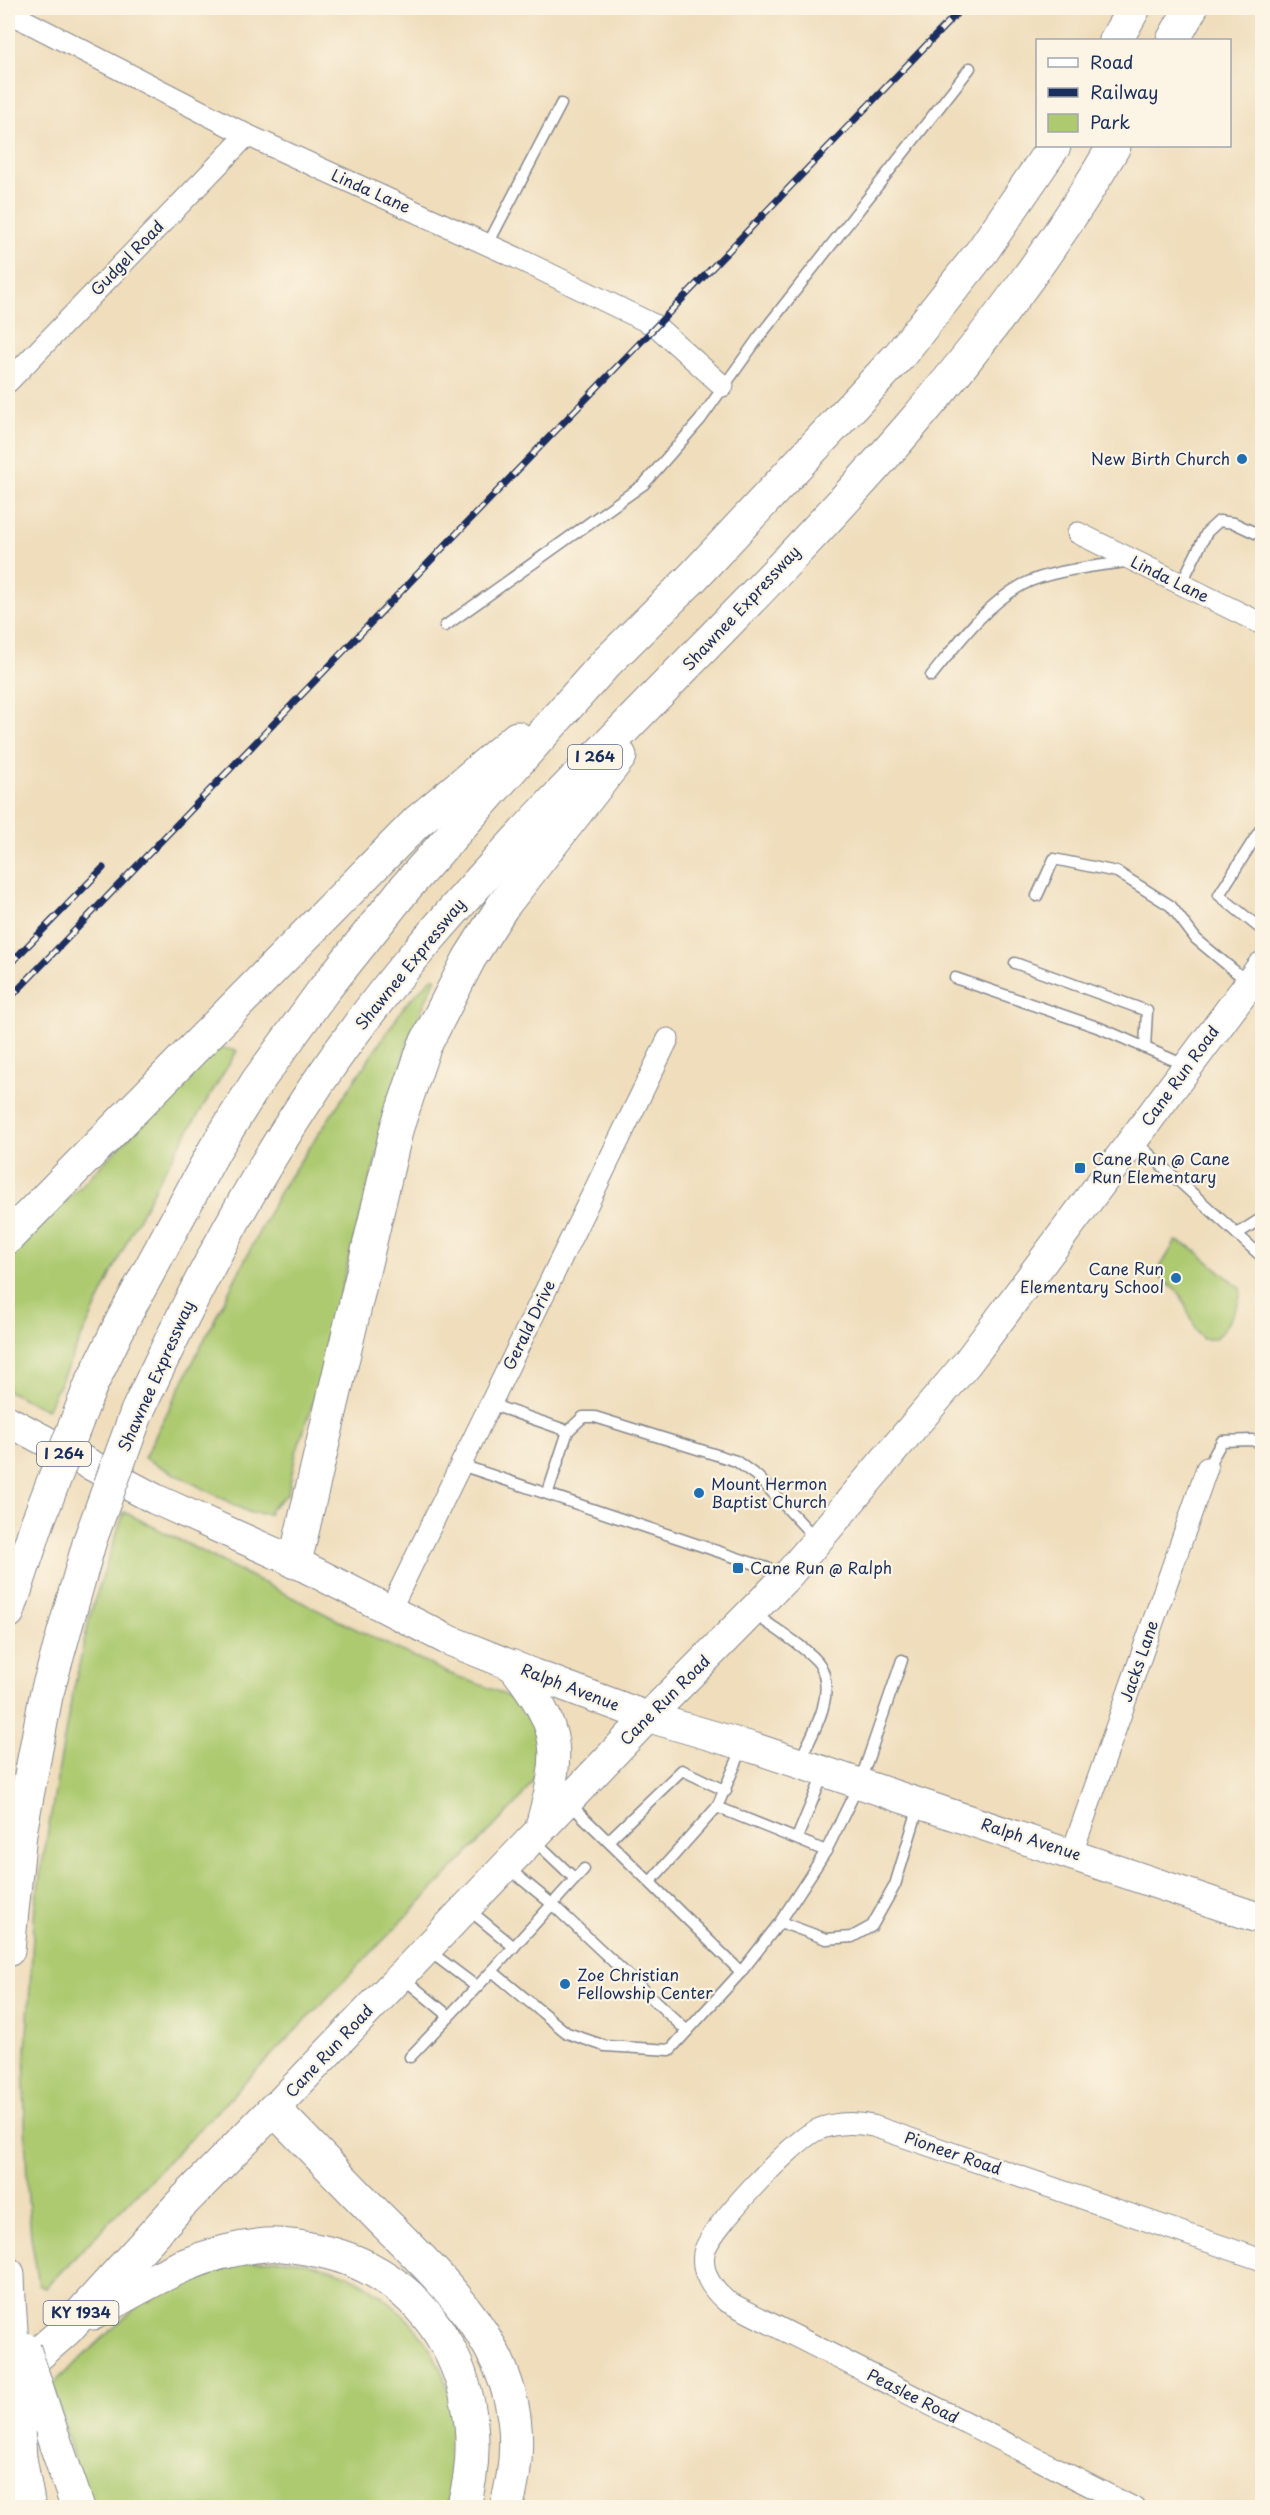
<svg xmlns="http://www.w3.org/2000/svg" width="1270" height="2515" viewBox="0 0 1270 2515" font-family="'Playpen Sans',sans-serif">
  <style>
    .green { fill: #adca71; stroke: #647c68; stroke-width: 1.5 }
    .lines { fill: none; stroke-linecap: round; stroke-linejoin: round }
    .lane-casing { stroke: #85868c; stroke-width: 13 }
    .street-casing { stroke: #85868c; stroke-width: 23 }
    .secondary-casing { stroke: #85868c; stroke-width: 32 }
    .highway-casing { stroke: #85868c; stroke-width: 35 }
    .lane { stroke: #fff; stroke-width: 10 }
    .street { stroke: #fff; stroke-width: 21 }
    .secondary { stroke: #fff; stroke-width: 30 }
    .highway { stroke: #fff; stroke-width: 33 }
    .rail-casing { stroke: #1b2f5e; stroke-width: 7 }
    .rail { stroke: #fcf5e5; stroke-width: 4.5; stroke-dasharray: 14; stroke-linecap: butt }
    .highway-bridge-casing { stroke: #85868c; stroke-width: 35; stroke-linecap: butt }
    .highway-bridge { stroke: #fff; stroke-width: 33 }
    .poi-dot { fill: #1f6fb2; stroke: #fcf5e5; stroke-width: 2 }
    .labels { text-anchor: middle; stroke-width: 4.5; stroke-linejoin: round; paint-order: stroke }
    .shield { fill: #fcf5e5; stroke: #5e6a86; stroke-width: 1.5 }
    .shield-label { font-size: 15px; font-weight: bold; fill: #1b2f5e }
    .street-label { font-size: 16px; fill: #1b2f5e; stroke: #fcf5e5 }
    .poi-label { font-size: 16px; fill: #1b2f5e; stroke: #fcf5e5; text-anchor: start }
  </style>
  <rect width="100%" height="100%" fill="#fcf5e5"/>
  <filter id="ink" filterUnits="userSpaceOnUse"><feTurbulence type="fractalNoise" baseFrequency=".0167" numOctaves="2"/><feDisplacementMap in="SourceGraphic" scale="12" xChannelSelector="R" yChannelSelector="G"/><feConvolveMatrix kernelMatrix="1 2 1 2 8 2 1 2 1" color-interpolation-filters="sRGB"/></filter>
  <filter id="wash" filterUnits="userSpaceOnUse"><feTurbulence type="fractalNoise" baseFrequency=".008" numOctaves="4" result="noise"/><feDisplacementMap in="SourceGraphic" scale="24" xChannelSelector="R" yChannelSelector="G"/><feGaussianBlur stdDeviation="1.35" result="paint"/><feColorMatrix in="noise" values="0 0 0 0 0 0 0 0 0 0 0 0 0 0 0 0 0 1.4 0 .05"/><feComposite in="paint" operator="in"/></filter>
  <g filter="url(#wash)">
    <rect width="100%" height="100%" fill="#efddbb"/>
    <!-- green -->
    <g class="green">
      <path d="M433 977 436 978 434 982 408 1041 347 1267 316 1394 296 1453 288 1493 269 1510 270 1514 250 1513 144 1458 280 1191 406 1004Z"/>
      <path d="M218 1047 237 1051 162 1174 131 1233 47 1410 8 1391V1260Z"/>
      <path d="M1176 1241 1191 1247 1240 1288C1244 1299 1224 1332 1214 1339H1203L1198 1334 1180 1294 1156 1274Z"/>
      <path d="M124 1512C232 1566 338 1623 446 1672 474 1685 511 1689 530 1716 553 1749 537 1779 515 1805L45 2288 39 2285 31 2237 27 2186 24 2083 35 1905 69 1711 91 1611Z"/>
      <path d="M290 2259C307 2264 328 2266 344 2273 434 2314 479 2413 447 2508L87 2507 53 2384 145 2299 149 2302 161 2292 227 2263Z"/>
    </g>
  </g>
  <g filter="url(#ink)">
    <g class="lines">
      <defs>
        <g id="lane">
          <path d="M488 244 561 104"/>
          <path d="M1181 584 1207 532 1219 521 1234 523 1262 536"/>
          <path d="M445 626 644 484 700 420 759 337 970 68"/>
          <path d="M931 676C958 643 984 606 1022 585 1049 570 1100 566 1131 561"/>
          <path d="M1262 827 1219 895 1262 930"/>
          <path d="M1037 896 1054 859 1117 872 1171 906 1196 939 1249 983"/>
          <path d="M1015 963 1147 1011 1145 1048"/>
          <path d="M955 978 1100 1028 1187 1066"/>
          <path d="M1136 1142 1262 1257"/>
          <path d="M1237 1234 1262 1218"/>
          <path d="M490 1404 568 1431 548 1492"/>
          <path d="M568 1431 583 1417H595L736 1461 758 1477 817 1540"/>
          <path d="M461 1465 785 1574"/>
          <path d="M1207 1468 1222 1441 1252 1440 1262 1444"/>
          <path d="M753 1613C768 1624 811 1650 820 1665 837 1695 812 1735 799 1762"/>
          <path d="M568 1802 741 1972 780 1922 826 1851 717 1807 650 1882"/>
          <path d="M717 1807 743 1747"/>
          <path d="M797 1838 823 1775"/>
          <path d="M533 1839 575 1879"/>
          <path d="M608 1841 682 1770 726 1791"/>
          <path d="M826 1851 860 1782 902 1660"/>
          <path d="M508 1868 552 1904 687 2031"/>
          <path d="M468 1909 514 1947"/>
          <path d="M780 1922 826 1939 852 1937 872 1926 895 1885 919 1806"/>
          <path d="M429 1951 477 1987"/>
          <path d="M492 1971 584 1869"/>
          <path d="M403 1978 449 2016"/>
          <path d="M410 2057 492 1971 567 2033 605 2046 670 2050 741 1972"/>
        </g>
        <g id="street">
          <path d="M8 12 247 135 517 258 656 326 723 386"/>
          <path d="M8 382 247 135"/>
          <path d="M1078 533 1262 624"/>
          <path d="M390 1610 668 1039"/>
          <path d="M1072 1853 1207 1468"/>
          <path d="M1134 2508 726 2301C712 2289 701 2272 704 2253 708 2230 792 2142 815 2131 834 2122 853 2122 873 2126L1262 2260"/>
        </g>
        <g id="secondary">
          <path d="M8 1421 155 1499 295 1562 446 1639 533 1674 648 1717 754 1748 1262 1919"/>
          <path d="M512 1665C563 1731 562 1750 540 1828"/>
          <path d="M274 2109 648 1717 788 1575 967 1363 1262 967"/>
        </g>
        <g id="highway">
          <path d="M1116 40 1134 8"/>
          <path d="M1173 40 1191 8"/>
          <path d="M8 1237 417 822 517 738"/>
          <path d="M90 1387 122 1321 215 1149 257 1082 323 991 406 887 605 664 692 578 899 356 983 250 1054 146"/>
          <path d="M137 1412C212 1250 297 1094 413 957 643 685 933 458 1114 146"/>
          <path d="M295 1562 397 1127 424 1047 469 959 502 907 620 756"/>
          <path d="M8 1612 38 1521"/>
          <path d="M8 1950 20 1833 46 1696 90 1540"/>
          <path d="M8 2274 9 2301"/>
          <path d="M94 2313C152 2280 198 2251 266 2245 284 2244 302 2247 320 2251 437 2275 496 2397 463 2508"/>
          <path d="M9 2380 67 2329 179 2206 274 2109C309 2145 344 2181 379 2217 464 2301 544 2376 506 2508"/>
          <path d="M48 2422 78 2508"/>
          <path d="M20 2458 29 2508"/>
        </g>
      </defs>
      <!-- lane casing -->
      <use href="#lane" class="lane-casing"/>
      <!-- street casing -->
      <use href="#street" class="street-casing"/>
      <!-- secondary casing -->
      <use href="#secondary" class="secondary-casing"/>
      <!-- highway casing -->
      <use href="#highway" class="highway-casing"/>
      <!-- lane -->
      <use href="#lane" class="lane"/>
      <!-- street -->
      <use href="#street" class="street"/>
      <!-- secondary -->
      <use href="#secondary" class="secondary"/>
      <!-- highway -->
      <use href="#highway" class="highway"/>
      <defs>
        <g id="rail">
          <path d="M8 966 103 868"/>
          <path d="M8 1000 962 8"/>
        </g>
      </defs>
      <!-- rail casing -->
      <use href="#rail" class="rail-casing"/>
      <!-- rail -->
      <use href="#rail" class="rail"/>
      <defs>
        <g id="highway-bridge">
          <path d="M38 1521 90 1387"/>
          <path d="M90 1540 137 1412"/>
          <path d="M9 2301 20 2458"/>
          <path d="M24 2349 48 2422"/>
        </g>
      </defs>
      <!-- highway-bridge casing -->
      <use href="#highway-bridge" class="highway-bridge-casing"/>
      <!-- highway-bridge -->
      <use href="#highway-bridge" class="highway-bridge"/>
    </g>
  </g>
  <!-- markers -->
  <g class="poi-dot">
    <circle cx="1242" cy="459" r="6"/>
    <rect x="1074" y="1162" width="12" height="12" rx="3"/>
    <circle cx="1176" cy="1278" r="6"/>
    <circle cx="699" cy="1493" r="6"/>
    <rect x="732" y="1562" width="12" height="12" rx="3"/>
    <circle cx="565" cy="1984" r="6"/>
  </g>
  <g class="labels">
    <!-- shield labels -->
    <g class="shield">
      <rect x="568" y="745" width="54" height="24" rx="4.5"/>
      <rect x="37" y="1442" width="54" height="24" rx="4.5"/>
      <rect x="43.5" y="2301" width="75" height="24" rx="4.5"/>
    </g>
    <g class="shield-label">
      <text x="595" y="762">I 264</text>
      <text x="64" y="1459">I 264</text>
      <text x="81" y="2318">KY 1934</text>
    </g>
    <!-- street labels -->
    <g class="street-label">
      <text transform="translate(371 191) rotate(24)" y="6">Linda Lane</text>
      <text transform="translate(127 258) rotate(-46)" y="6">Gudgel Road</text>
      <text transform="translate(1170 579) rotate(26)" y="6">Linda Lane</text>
      <text transform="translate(741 608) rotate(-47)" y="6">Shawnee Expressway</text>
      <text transform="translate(410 964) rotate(-51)" y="6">Shawnee Expressway</text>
      <text transform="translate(1180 1076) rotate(-54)" y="6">Cane Run Road</text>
      <text transform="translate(529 1325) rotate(-64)" y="6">Gerald Drive</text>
      <text transform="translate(156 1376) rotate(-66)" y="6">Shawnee Expressway</text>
      <text transform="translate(1139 1661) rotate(-71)" y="6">Jacks Lane</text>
      <text transform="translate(570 1687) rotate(21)" y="6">Ralph Avenue</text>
      <text transform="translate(665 1700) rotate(-45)" y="6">Cane Run Road</text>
      <text transform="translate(1031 1839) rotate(18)" y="6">Ralph Avenue</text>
      <text transform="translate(329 2051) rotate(-47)" y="6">Cane Run Road</text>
      <text transform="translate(953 2153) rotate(19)" y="6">Pioneer Road</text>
      <text transform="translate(913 2396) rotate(27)" y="6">Peaslee Road</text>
    </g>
    <!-- poi labels -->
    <g class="poi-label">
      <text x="1230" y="465" text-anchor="end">New Birth Church</text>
      <text x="1092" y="1165">Cane Run @ Cane<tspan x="1092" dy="18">Run Elementary</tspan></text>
      <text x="1164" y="1275" text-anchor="end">Cane Run<tspan x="1164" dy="18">Elementary School</tspan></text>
      <text x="711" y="1490">Mount Hermon<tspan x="711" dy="18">Baptist Church</tspan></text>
      <text x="750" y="1574">Cane Run @ Ralph</text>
      <text x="577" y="1981">Zoe Christian<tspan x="577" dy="18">Fellowship Center</tspan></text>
    </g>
  </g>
  <!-- margin -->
  <rect width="1270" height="2515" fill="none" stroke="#fcf5e5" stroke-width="30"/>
  <!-- legend -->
  <rect x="1036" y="39" width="195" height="108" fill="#fcf5e5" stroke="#a2a6af" stroke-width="1.5"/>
  <rect x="1048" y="58" width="30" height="9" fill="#ffffff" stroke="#a2a6af" stroke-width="1.5"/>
  <text x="1090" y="69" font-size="18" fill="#1b2f5e">Road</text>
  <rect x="1048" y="88" width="30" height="9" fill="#1b2f5e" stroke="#a2a6af" stroke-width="1.5"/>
  <text x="1090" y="99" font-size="18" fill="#1b2f5e">Railway</text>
  <rect x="1048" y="114" width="30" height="18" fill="#adca71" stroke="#a2a6af" stroke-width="1.5"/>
  <text x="1090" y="129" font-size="18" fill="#1b2f5e">Park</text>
</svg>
